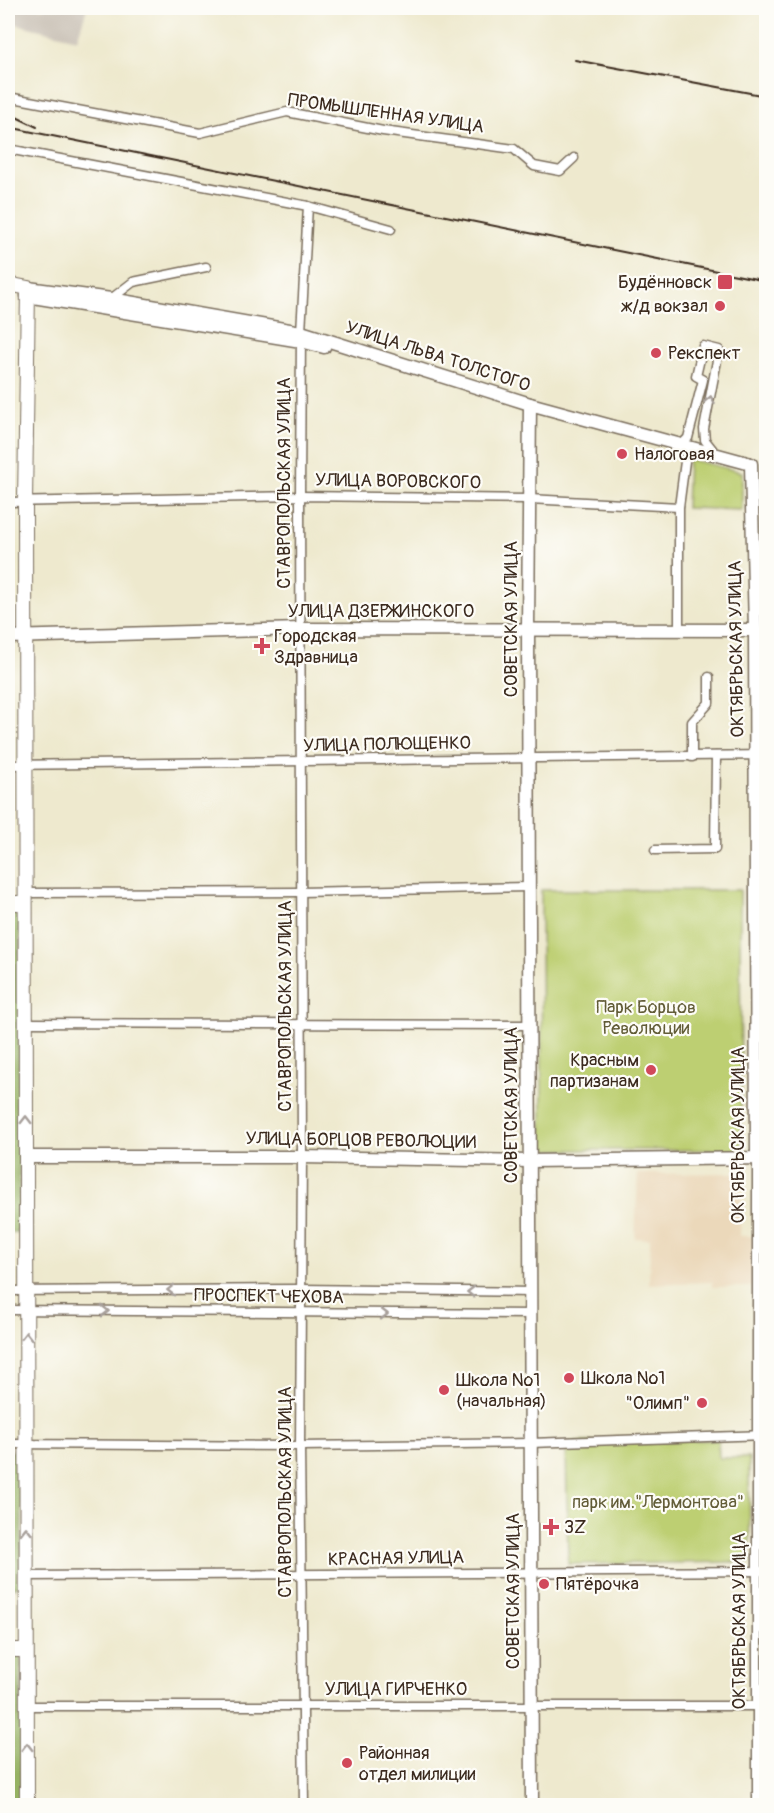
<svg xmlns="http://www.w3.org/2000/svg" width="774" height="1813" viewBox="0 0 774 1813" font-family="Pangolin,sans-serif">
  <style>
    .built { fill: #ebd8ba }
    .industrial { fill: #cbc3b8 }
    .green { fill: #bdcf72; stroke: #7c7c48; stroke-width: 1.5 }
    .forest { fill: #96b264; stroke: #686e41; stroke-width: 1.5 }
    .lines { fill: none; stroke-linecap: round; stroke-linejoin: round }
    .street-casing { stroke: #7a6d5c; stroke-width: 11 }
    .secondary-casing { stroke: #7a6d5c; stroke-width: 15 }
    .primary-casing { stroke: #7a6d5c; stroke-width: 16 }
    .street { stroke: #fff; stroke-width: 8 }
    .secondary { stroke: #fff; stroke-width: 12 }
    .primary { stroke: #fff; stroke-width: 14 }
    .rail { stroke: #3b2a1e; stroke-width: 2 }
    .oneway { stroke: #a79f9a }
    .poi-dot { fill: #d1495b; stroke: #fdfcf7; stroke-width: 2 }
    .labels { text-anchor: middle; stroke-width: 4.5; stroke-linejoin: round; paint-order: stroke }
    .street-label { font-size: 18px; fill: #3b2a1e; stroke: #fdfcf7 }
    .poi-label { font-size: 18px; fill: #3b2a1e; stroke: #fdfcf7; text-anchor: start }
    .park-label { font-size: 18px; fill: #625c37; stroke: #fdfcf7 }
  </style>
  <rect width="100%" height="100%" fill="#fdfcf7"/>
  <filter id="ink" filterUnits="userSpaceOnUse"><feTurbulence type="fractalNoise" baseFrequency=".0167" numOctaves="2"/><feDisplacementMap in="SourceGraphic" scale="12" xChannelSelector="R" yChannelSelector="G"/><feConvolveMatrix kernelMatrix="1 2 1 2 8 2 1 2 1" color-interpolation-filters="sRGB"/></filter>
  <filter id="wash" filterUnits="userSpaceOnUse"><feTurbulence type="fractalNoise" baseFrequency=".008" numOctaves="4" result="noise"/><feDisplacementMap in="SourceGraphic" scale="24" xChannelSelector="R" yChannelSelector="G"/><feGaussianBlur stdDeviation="1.35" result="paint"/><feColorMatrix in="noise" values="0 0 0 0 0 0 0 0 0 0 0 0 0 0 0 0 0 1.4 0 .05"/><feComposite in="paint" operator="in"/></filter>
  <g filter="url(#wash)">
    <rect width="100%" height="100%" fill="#eee9ce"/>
    <!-- built -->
    <g class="built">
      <path d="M741 1173 740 1236H753V1287H712V1282L649 1284 650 1239 635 1238 638 1174Z"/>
      <rect x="760" y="1251" width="6" height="180"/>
    </g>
    <!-- industrial -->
    <path class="industrial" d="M8 8H87L77 39 8 22Z"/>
    <!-- green -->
    <g class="green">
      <path d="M688 459 742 472V510L686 508Z"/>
      <path d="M541 890H740L741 1150H542Z"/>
      <path d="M718 1440 719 1458H749L750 1562 568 1564 566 1442Z"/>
      <path d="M761 1712H766V1805L761 1806Z"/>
    </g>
    <!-- forest -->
    <g class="forest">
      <path d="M17 910 20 913 19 1228 17 1232 10 1233 8 1232V914Z"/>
      <path d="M15 1450 22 1454V1583L14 1588 8 1585V1455Z"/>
      <path d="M8 1654H21L22 1805H8Z"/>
    </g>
  </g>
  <g filter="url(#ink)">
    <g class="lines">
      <defs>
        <g id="street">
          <path d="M8 97 200 133 287 112 383 131 514 149 534 166 560 171 574 158"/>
          <path d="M8 149 308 206 391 229"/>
          <path d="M111 299 133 282 206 267"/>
          <path d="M681 445 688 438 703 380 696 376 703 346 719 350 704 429 705 440 716 454"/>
          <path d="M8 502 300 496 529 499 679 507"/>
          <path d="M679 629V507L687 446"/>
          <path d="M692 757V722L709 703V677"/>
          <path d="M8 765 766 755"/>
          <path d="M655 850 715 849 716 756"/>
          <path d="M25 893 301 892 529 887"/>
          <path d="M26 1023 529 1025"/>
          <path d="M757 1158V1806"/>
          <path d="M8 1291 301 1289 530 1292"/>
          <path d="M8 1310 530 1314"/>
          <path d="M8 1444 300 1446 530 1443 766 1435"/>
          <path d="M25 1576 766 1571"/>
          <path d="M26 1706H766"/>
          <path d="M304 1806 300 1446 302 1157 300 496 301 332 308 206"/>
        </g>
        <g id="secondary">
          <path d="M28 288 111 299 301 332 530 404 751 464 755 630 757 1158"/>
          <path d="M27 296 301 341 324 347"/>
          <path d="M530 404 528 628 532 1806"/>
          <path d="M8 637 300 629 755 630"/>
          <path d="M27 1157H302L530 1161 766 1158"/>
        </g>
        <g id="primary">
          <path d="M8 284 28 288 25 503 27 1806"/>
          <path d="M8 903H25"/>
          <path d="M8 1650H26"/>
        </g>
      </defs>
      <!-- street casing -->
      <use href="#street" class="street-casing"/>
      <!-- secondary casing -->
      <use href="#secondary" class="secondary-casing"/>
      <!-- primary casing -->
      <use href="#primary" class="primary-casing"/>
      <!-- street -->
      <use href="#street" class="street"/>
      <!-- secondary -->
      <use href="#secondary" class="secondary"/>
      <!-- primary -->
      <use href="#primary" class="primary"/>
      <!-- rail -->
      <g class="rail">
        <path d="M575 60 766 96"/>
        <path d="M8 113 37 127"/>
        <path d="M8 127 766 281"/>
      </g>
    </g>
    <!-- one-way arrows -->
    <defs><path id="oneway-chevron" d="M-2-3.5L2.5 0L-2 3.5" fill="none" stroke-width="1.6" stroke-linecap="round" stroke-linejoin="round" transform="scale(1.5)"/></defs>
    <g class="oneway">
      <use href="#oneway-chevron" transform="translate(710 400) rotate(-79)"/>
      <use href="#oneway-chevron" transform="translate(26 1120) rotate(-90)"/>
      <use href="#oneway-chevron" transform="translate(171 1290) rotate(179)"/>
      <use href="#oneway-chevron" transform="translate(471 1292) rotate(-179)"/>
      <use href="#oneway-chevron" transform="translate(105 1311) rotate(1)"/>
      <use href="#oneway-chevron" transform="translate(384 1314)"/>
      <use href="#oneway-chevron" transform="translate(26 1336) rotate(-90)"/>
      <use href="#oneway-chevron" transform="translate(26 1531) rotate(-90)"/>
      <use href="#oneway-chevron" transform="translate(27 1747) rotate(-90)"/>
    </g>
  </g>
  <!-- markers -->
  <g class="poi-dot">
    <rect x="717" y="274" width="16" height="16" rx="3"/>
    <circle cx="720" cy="306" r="6"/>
    <circle cx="656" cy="353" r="6"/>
    <circle cx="622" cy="454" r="6"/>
    <path d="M259 637h6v6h6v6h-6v6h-6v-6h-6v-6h6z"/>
    <circle cx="651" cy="1070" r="6"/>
    <circle cx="569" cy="1378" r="6"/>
    <circle cx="444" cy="1390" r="6"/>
    <circle cx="702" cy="1403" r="6"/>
    <path d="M548 1518h6v6h6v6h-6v6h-6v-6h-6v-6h6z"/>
    <circle cx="544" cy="1584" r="6"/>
    <circle cx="347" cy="1763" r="6"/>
  </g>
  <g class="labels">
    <!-- street labels -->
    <g class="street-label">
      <text transform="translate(386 113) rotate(8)" y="6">ПРОМЫШЛЕННАЯ УЛИЦА</text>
      <text transform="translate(438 356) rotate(18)" y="6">УЛИЦА ЛЬВА ТОЛСТОГО</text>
      <text transform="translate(398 481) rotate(1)" y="6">УЛИЦА ВОРОВСКОГО</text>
      <text transform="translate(284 483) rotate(-90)" y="6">СТАВРОПОЛЬСКАЯ УЛИЦА</text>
      <text x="381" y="617">УЛИЦА ДЗЕРЖИНСКОГО</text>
      <text transform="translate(511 619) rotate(-90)" y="6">СОВЕТСКАЯ УЛИЦА</text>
      <text transform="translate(736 649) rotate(-91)" y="6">ОКТЯБРЬСКАЯ УЛИЦА</text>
      <text transform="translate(387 744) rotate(-1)" y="6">УЛИЦА ПОЛЮЩЕНКО</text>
      <text transform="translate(285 1006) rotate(-90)" y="6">СТАВРОПОЛЬСКАЯ УЛИЦА</text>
      <text transform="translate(511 1105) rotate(-90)" y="6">СОВЕТСКАЯ УЛИЦА</text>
      <text transform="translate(738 1135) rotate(-90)" y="6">ОКТЯБРЬСКАЯ УЛИЦА</text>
      <text transform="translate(361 1140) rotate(1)" y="6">УЛИЦА БОРЦОВ РЕВОЛЮЦИИ</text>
      <text transform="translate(269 1296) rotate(1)" y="6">ПРОСПЕКТ ЧЕХОВА</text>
      <text transform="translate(285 1492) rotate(-90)" y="6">СТАВРОПОЛЬСКАЯ УЛИЦА</text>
      <text transform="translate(396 1558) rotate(-1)" y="6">КРАСНАЯ УЛИЦА</text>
      <text transform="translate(513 1591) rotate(-90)" y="6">СОВЕТСКАЯ УЛИЦА</text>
      <text transform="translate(739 1621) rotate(-90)" y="6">ОКТЯБРЬСКАЯ УЛИЦА</text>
      <text x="396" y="1695">УЛИЦА ГИРЧЕНКО</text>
    </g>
    <!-- poi labels -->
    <g class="poi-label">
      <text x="712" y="288" text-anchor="end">Будённовск</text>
      <text x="708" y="312" text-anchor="end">ж/д вокзал</text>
      <text x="668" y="359">Рекспект</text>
      <text x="634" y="460">Налоговая</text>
      <text x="274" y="642">Городская<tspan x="274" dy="21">Здравница</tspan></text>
      <text x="639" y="1066" text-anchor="end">Красным<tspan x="639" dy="21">партизанам</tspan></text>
      <text x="581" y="1384">Школа №1</text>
      <text x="456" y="1386">Школа №1<tspan x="456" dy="21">(начальная)</tspan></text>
      <text x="690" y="1409" text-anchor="end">"Олимп"</text>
      <text x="564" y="1533">3Z</text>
      <text x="556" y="1590">Пятёрочка</text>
      <text x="359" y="1759">Районная<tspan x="359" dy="21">отдел милиции</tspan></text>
    </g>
    <!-- park labels -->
    <g class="park-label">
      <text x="646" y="1013">Парк Борцов<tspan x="646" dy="21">Революции</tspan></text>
      <text x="658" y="1508">парк им."Лермонтова"</text>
    </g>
  </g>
  <!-- margin -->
  <rect width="774" height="1813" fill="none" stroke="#fdfcf7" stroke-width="30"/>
</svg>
